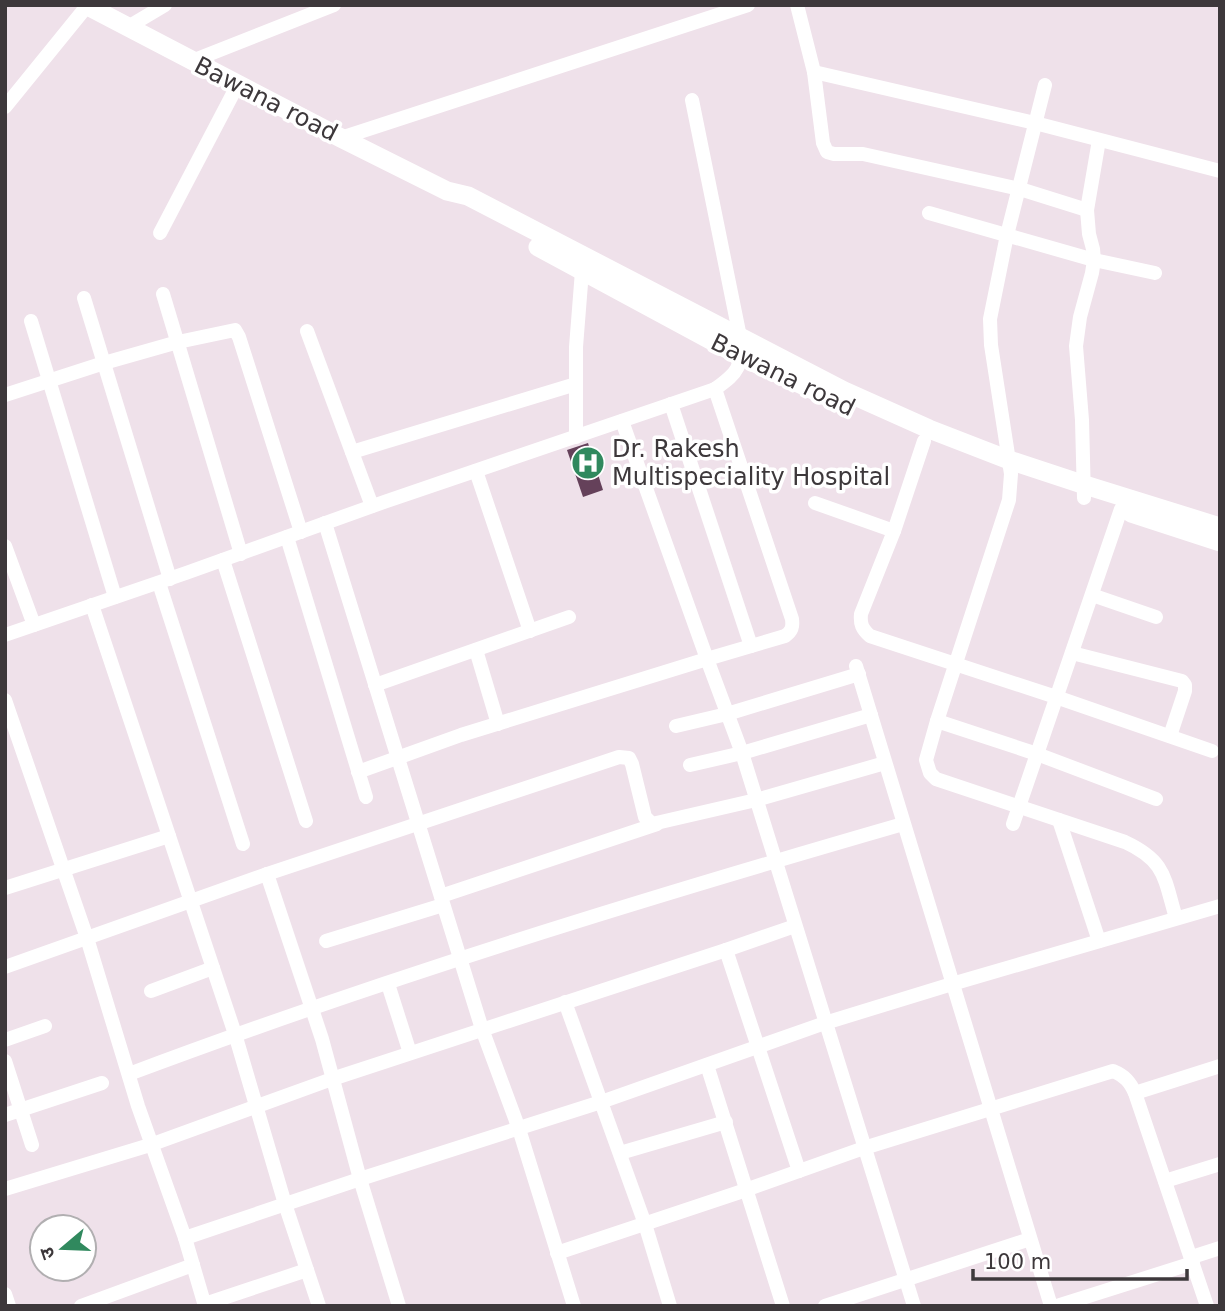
<svg xmlns="http://www.w3.org/2000/svg" width="1225" height="1311" viewBox="0 0 1225 1311" font-family="'DejaVu Sans','Noto Sans Devanagari',sans-serif">
  <style>
    .building { fill: #65415a }
    .lines { fill: none; stroke-linecap: round; stroke-linejoin: round }
    .street { stroke: #fff; stroke-width: 14 }
    .secondary { stroke: #fff; stroke-width: 19 }
    .labels { text-anchor: middle; stroke-width: 7; stroke-linejoin: round; paint-order: stroke }
    .street-label { font-size: 24px; fill: #3d383b; stroke: #fff }
    .poi-label { font-size: 24px; fill: #3d383b; stroke: #fff; text-anchor: start }
  </style>
  <rect width="100%" height="100%" fill="#efe1ea"/>
  <!-- building -->
  <path class="building" d="M588 443 603 490 583 497 567 450Z"/>
  <g class="lines">
    <!-- street -->
    <g class="street">
      <path d="M797 5 814 72 823 143 827 152 834 154H863L1020 189 1087 210"/>
      <path d="M128 27 165 5"/>
      <path d="M192 61 334 5"/>
      <path d="M814 72 1035 123 1220 171"/>
      <path d="M1045 85 1007 235 990 319 991 345 1011 474 1009 500 937 721 926 760 930 773 936 779 1125 842C1166 861 1164 878 1176 918"/>
      <path d="M5 107 87 6"/>
      <path d="M341 138 748 5"/>
      <path d="M929 213 1094 260 1155 273"/>
      <path d="M160 233 238 84"/>
      <path d="M163 294 241 554"/>
      <path d="M84 298 170 579"/>
      <path d="M31 321 115 597"/>
      <path d="M307 331 372 506"/>
      <path d="M5 395 104 363 178 342 235 330 239 337 301 532"/>
      <path d="M671 404 751 646"/>
      <path d="M622 421 707 659 785 636C792 631 793 627 792 619L715 389"/>
      <path d="M576 437V347L582 271"/>
      <path d="M924 441 894 531 861 614C860 624 862 629 870 636L1056 697 1212 751"/>
      <path d="M352 452 576 384"/>
      <path d="M476 471 530 631"/>
      <path d="M1084 498 1082 420 1076 346 1080 317 1092 273 1094 260 1093 249 1089 234 1087 210 1099 140"/>
      <path d="M815 503 894 531"/>
      <path d="M325 523 482 1029 519 1129 574 1306"/>
      <path d="M287 537 366 797"/>
      <path d="M5 546 34 625"/>
      <path d="M223 560 306 821"/>
      <path d="M159 583 243 844"/>
      <path d="M1092 595 1156 617"/>
      <path d="M92 605 235 1034 285 1204 319 1306"/>
      <path d="M5 635 186 573 384 502 715 389C740 371 741 368 740 337L692 100"/>
      <path d="M476 650 498 724"/>
      <path d="M1072 653 1182 681 1185 685V691L1170 736"/>
      <path d="M856 666 1051 1306"/>
      <path d="M375 685 569 617"/>
      <path d="M5 700 87 938 138 1106 185 1238 205 1306"/>
      <path d="M937 721 1037 754 1156 799"/>
      <path d="M676 726 727 714 859 674"/>
      <path d="M690 765 742 753 871 715"/>
      <path d="M358 772 461 735 707 659 742 753 914 1306"/>
      <path d="M1059 820 1099 941"/>
      <path d="M1013 824 1121 509"/>
      <path d="M267 874 322 1039 360 1179 399 1306"/>
      <path d="M5 888 169 836"/>
      <path d="M441 896 657 824"/>
      <path d="M326 941 443 905"/>
      <path d="M726 950 799 1171"/>
      <path d="M5 967 267 874 619 757 629 758 632 764 645 817 652 824 756 800 885 763"/>
      <path d="M388 984 410 1053"/>
      <path d="M151 991 213 968"/>
      <path d="M565 1002 645 1224 670 1306"/>
      <path d="M5 1040 45 1026"/>
      <path d="M5 1061 32 1145"/>
      <path d="M707 1065 783 1306"/>
      <path d="M129 1074C382 979 643 899 903 824"/>
      <path d="M1135 1093 1220 1066"/>
      <path d="M5 1115 102 1083"/>
      <path d="M620 1153 726 1122"/>
      <path d="M1165 1181 1220 1164"/>
      <path d="M5 1189 150 1145 332 1079 726 950 795 926"/>
      <path d="M185 1238 360 1179 601 1102 825 1023 952 984 1220 906"/>
      <path d="M557 1253 737 1193 864 1148 1113 1071C1125 1076 1130 1082 1135 1093L1207 1306"/>
      <path d="M1192 1257 1220 1248"/>
      <path d="M5 1294 9 1306"/>
      <path d="M205 1304 307 1270"/>
      <path d="M81 1306 193 1265"/>
      <path d="M825 1306 1030 1239"/>
      <path d="M1057 1306 1193 1263"/>
    </g>
    <!-- secondary -->
    <g class="secondary">
      <path d="M86 5 341 138 447 191 468 196 844 391 929 429 1009 460 1085 485 1220 527"/>
      <path d="M538 247 740 356 841 403"/>
      <path d="M1131 513 1220 542"/>
    </g>
  </g>
  <!-- icons -->
  <defs>
    <symbol id="hospital-disc" viewBox="-11 -11 22 22"><circle r="9.5" fill="#30895e" stroke="#fff"/><path d="M-5-5h3v3.5h4V-5h3V5h-3V1.5h-4V5h-3Z" fill="#fff"/></symbol>
  </defs>
  <g fill-rule="evenodd">
    <use href="#hospital-disc" x="569" y="444" width="38" height="38"/>
  </g>
  <g class="labels">
    <!-- street labels -->
    <g class="street-label">
      <text transform="translate(266 99) rotate(27)" y="8">Bawana road</text>
      <text transform="translate(783 375) rotate(26)" y="8">Bawana road</text>
    </g>
    <!-- poi labels -->
    <g class="poi-label">
      <text x="612" y="457">Dr. Rakesh<tspan x="612" dy="28">Multispeciality Hospital</tspan></text>
    </g>
  </g>
  <!-- border -->
  <rect width="1225" height="1311" fill="none" stroke="#3d383b" stroke-width="14"/>
  <!-- north arrow -->
  <g transform="translate(63 1248) rotate(251)"><circle r="33" fill="#ffffff" stroke="#b1afb1" stroke-width="2"/>
  <path d="M0-5L12 26L0 18L-12 26Z" fill="#30895e"/>
  <text y="-10" font-size="19" font-weight="bold" text-anchor="middle" fill="#3d383b">उ</text>
  </g>
  <!-- scale -->
  <path d="M973 1269v10h214v-10" fill="none" stroke="#3d383b" stroke-width="3.5"/>
  <text x="984" y="1269" font-size="21" fill="#3d383b" stroke="#ffffff" stroke-width="5" paint-order="stroke">100 m</text>
</svg>
